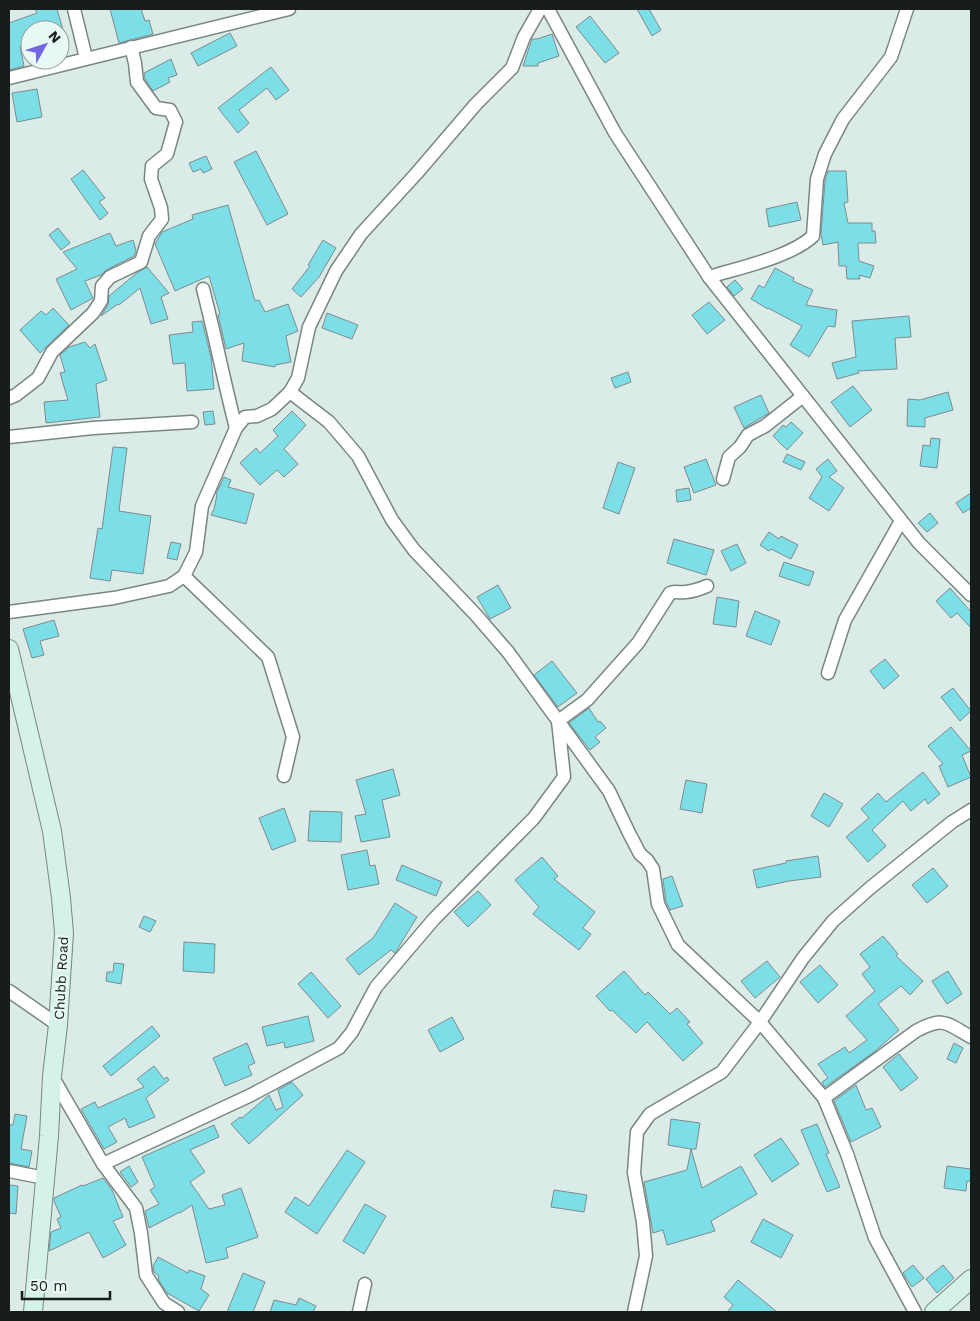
<svg xmlns="http://www.w3.org/2000/svg" width="980" height="1321" viewBox="0 0 980 1321" font-family="'Work Sans',sans-serif">
  <style>
    .building { fill: #7cdfe8; stroke: #7d8c8d }
    .lines { fill: none; stroke-linecap: round; stroke-linejoin: round }
    .street-casing { stroke: #788784; stroke-width: 15 }
    .secondary-casing { stroke: #788784; stroke-width: 20 }
    .street { stroke: #fff; stroke-width: 12 }
    .secondary { stroke: #d4f2e5; stroke-width: 18 }
    .labels { text-anchor: middle; stroke-width: 5; stroke-linejoin: round; paint-order: stroke }
    .street-label { font-size: 14px; fill: #171d1c; stroke: #e8f8f5 }
  </style>
  <rect width="100%" height="100%" fill="#dbebe8"/>
  <!-- building -->
  <g class="building">
    <path d="M35 9H57L63 30H30V43L20 46 24 66 9 70V23L37 13Z"/>
    <path d="M110 9H141L145 21 149 20 153 34 119 43Z"/>
    <path d="M637 9H649L661 30 652 36Z"/>
    <path d="M590 16 619 53 605 63 576 27Z"/>
    <path d="M230 33 237 46 198 66 191 53Z"/>
    <path d="M552 34 559 56 538 63V66H523L532 39H537Z"/>
    <path d="M171 59 177 75 168 78 170 82 153 91 145 79 144 73Z"/>
    <path d="M271 67 289 90 276 100 267 88 239 110 249 123 238 133 218 108Z"/>
    <path d="M37 89 42 117 17 122 12 93Z"/>
    <path d="M256 151 288 214 267 225 234 162Z"/>
    <path d="M206 156 212 169 203 173 201 169 193 172 189 163Z"/>
    <path d="M83 170 105 198 99 202 108 213 100 220 71 179Z"/>
    <path d="M828 171H846L848 202 844 203 848 223H872V231H875L876 243H858L859 261 874 266 870 278 859 275 860 279H847L846 266H839L838 242 823 245 821 234 825 181Z"/>
    <path d="M797 202 801 220 769 227 766 209Z"/>
    <path d="M228 205 255 301 259 300 265 312 288 304 298 331 286 336 291 362 275 365V367L242 361 244 343 226 349 218 315 220 314 209 276 175 291 155 244 162 232 193 219 192 215Z"/>
    <path d="M58 228 70 243 61 250 49 235Z"/>
    <path d="M110 233 116 246 133 240 136 250 134 256 106 270 101 275 85 281 93 298 71 310 56 279 77 269 63 252Z"/>
    <path d="M323 240 336 248 319 277 301 297 292 289 310 266 308 265Z"/>
    <path d="M147 267 169 293 161 297 168 319 151 324 140 288 119 305 118 304 101 316 108 305 109 296 138 272Z"/>
    <path d="M775 268 794 278 793 281 813 290 806 305 837 310 835 327 828 326 809 357 790 345 802 326 768 308V309L751 299 759 285 764 288Z"/>
    <path d="M735 280 743 289 734 296 727 287Z"/>
    <path d="M709 302 725 320 707 334 692 315Z"/>
    <path d="M53 308 69 325 40 353 20 330 41 311 46 315Z"/>
    <path d="M327 313 358 325 352 339 322 328Z"/>
    <path d="M909 316 911 337 895 338 897 369 858 371 859 373 837 379 832 363 856 357 852 321Z"/>
    <path d="M202 321 211 357 214 389 187 391 185 363 173 364 169 335 193 332 192 322Z"/>
    <path d="M85 342 90 348 95 344 107 380 96 384 100 417 46 423 44 402 68 400 60 373 65 372 60 355 69 347Z"/>
    <path d="M628 372 631 382 615 388 611 378Z"/>
    <path d="M853 386 872 410 850 427 831 402Z"/>
    <path d="M948 392 953 410 925 418V427L907 426 908 399 920 400Z"/>
    <path d="M761 395 769 413 744 428 734 407Z"/>
    <path d="M213 411 215 424 205 425 203 412Z"/>
    <path d="M292 411 306 425 284 449 298 464 284 477 277 470 260 485 240 463 256 448 260 453 278 436 273 430Z"/>
    <path d="M791 422 803 433 787 450 773 436 783 425 786 427Z"/>
    <path d="M931 438 940 439 937 468 920 466 923 445 930 446Z"/>
    <path d="M113 447 127 448 119 511 151 516 143 574 112 570 110 581 90 578 98 528 102 529Z"/>
    <path d="M787 454 805 462 801 470 783 462Z"/>
    <path d="M706 459 716 485 694 493 684 467Z"/>
    <path d="M828 459 837 471 829 477 844 488 829 511 809 498 822 477 816 469Z"/>
    <path d="M618 462 635 468 619 514 603 508Z"/>
    <path d="M224 477 231 480 228 487 254 494 246 524 211 515 214 509 217 495 216 494Z"/>
    <path d="M689 488 691 500 677 502 676 490Z"/>
    <path d="M971 493V508L963 513 956 503Z"/>
    <path d="M930 513 938 523 927 532 918 523Z"/>
    <path d="M769 532 779 539 781 536 798 545 791 559 771 549 769 551 760 545Z"/>
    <path d="M674 539 714 550 706 575 667 563Z"/>
    <path d="M171 542 181 544 177 560 167 558Z"/>
    <path d="M737 544 746 563 731 571 721 551Z"/>
    <path d="M784 562 814 572 809 586 779 576Z"/>
    <path d="M498 585 511 608 490 619 477 597Z"/>
    <path d="M950 588 971 612V628L957 613 951 618 936 601Z"/>
    <path d="M717 597 739 601 736 627 713 624Z"/>
    <path d="M755 611 780 621 771 645 746 636Z"/>
    <path d="M54 620 59 636 40 641 44 655 32 658 23 629Z"/>
    <path d="M885 659 899 676 884 689 870 671Z"/>
    <path d="M552 661 577 693 558 707 534 675Z"/>
    <path d="M953 688 971 711 960 721 941 697Z"/>
    <path d="M589 708 598 722 600 721 606 728 595 737 600 742 590 750 569 723Z"/>
    <path d="M951 727 971 751 962 755 971 777 948 787 939 766 943 764 928 746Z"/>
    <path d="M393 769 400 795 382 800 390 837 361 842 355 816 366 814 356 780Z"/>
    <path d="M923 772 940 794 928 804 925 799 911 811 903 801 872 830 886 846 868 862 846 837 869 818 861 809 878 793 886 802Z"/>
    <path d="M686 780 707 784 702 813 680 809Z"/>
    <path d="M824 793 843 804 829 827 811 816Z"/>
    <path d="M284 808 296 841 272 850 259 818Z"/>
    <path d="M310 811 342 812 341 842 308 841Z"/>
    <path d="M367 850 370 866 375 865 379 884 348 890 341 855Z"/>
    <path d="M818 856 821 877 789 881 757 888 753 870 786 863V861Z"/>
    <path d="M542 857 558 876 554 879 595 912 583 928 591 934 579 950 533 914 539 907 515 880Z"/>
    <path d="M402 865 442 882 436 896 396 880Z"/>
    <path d="M933 868 948 886 927 903 912 885Z"/>
    <path d="M672 876 683 906 670 910 666 902 663 879Z"/>
    <path d="M478 891 491 905 468 927 454 912Z"/>
    <path d="M395 903 417 917 395 953 391 950 359 975 346 959 373 938Z"/>
    <path d="M144 916 156 921 150 932 139 927Z"/>
    <path d="M883 936 898 954 896 956 923 981 910 995 901 986 878 1004 899 1030 874 1052 825 1087 822 1082 828 1078 818 1064 845 1047 849 1053 867 1040 846 1016 875 991 862 974 870 967 860 954Z"/>
    <path d="M184 942 215 944 214 973 183 971Z"/>
    <path d="M767 961 780 977 755 998 741 981Z"/>
    <path d="M114 963 124 964 121 984 106 981 107 972H113Z"/>
    <path d="M820 965 838 985 818 1003 800 982Z"/>
    <path d="M624 971 645 995 648 992 670 1014 677 1008 690 1022 687 1024 703 1043 683 1061 647 1022 636 1033 612 1010 610 1011 596 996Z"/>
    <path d="M948 971 962 994 947 1004 932 981Z"/>
    <path d="M311 972 341 1006 328 1018 298 984Z"/>
    <path d="M308 1016 314 1041 285 1048 284 1042 267 1046 262 1027Z"/>
    <path d="M452 1017 464 1039 440 1052 428 1030Z"/>
    <path d="M152 1026 160 1036 111 1076 103 1066Z"/>
    <path d="M247 1043 255 1063 248 1066 252 1075 225 1086 213 1058Z"/>
    <path d="M954 1043 963 1048 956 1063 947 1059Z"/>
    <path d="M899 1054 918 1078 901 1091 883 1067Z"/>
    <path d="M154 1066 164 1079 167 1077 169 1080 146 1098 155 1117 129 1128 125 1118 108 1127 117 1142 104 1149 81 1109 95 1102 98 1108 144 1087 137 1079Z"/>
    <path d="M292 1082 303 1095 249 1144 231 1124 240 1117 242 1118 269 1095 276 1110 283 1107 278 1090Z"/>
    <path d="M856 1085 866 1110 872 1108 881 1127 851 1142 834 1101Z"/>
    <path d="M15 1114 27 1116 21 1149 32 1151 29 1167 9 1163V1125H13Z"/>
    <path d="M671 1119 700 1123 696 1149H691L702 1188 741 1166 757 1194 711 1221 715 1231 667 1245 663 1230 653 1233 644 1182 687 1170 691 1149 668 1145Z"/>
    <path d="M817 1124 829 1153 826 1154 840 1187 827 1192 801 1130Z"/>
    <path d="M214 1125 219 1137 190 1150 205 1172 190 1182 209 1209 225 1205 222 1195 241 1188 258 1237 226 1248 228 1258 206 1263 192 1205 180 1213V1212L149 1228 145 1211 159 1204 150 1190 155 1187 142 1157Z"/>
    <path d="M781 1138 799 1164 772 1182 754 1155Z"/>
    <path d="M347 1150 365 1162 317 1234 285 1212 295 1197 309 1206Z"/>
    <path d="M129 1166 138 1182 131 1187 120 1172Z"/>
    <path d="M947 1166 971 1169V1181H967L966 1191 944 1188Z"/>
    <path d="M103 1178 112 1190 123 1217 113 1221 126 1245 103 1258 89 1232 49 1251 51 1232 61 1228 57 1219 61 1217 54 1201V1198L82 1185 83 1186Z"/>
    <path d="M9 1185 18 1186 16 1214 9 1213Z"/>
    <path d="M554 1190 587 1195 584 1212 551 1207Z"/>
    <path d="M365 1204 386 1216 364 1254 343 1241Z"/>
    <path d="M763 1219 793 1235 781 1258 751 1242Z"/>
    <path d="M158 1257 188 1273 189 1270 205 1276 201 1289 209 1295 199 1311 167 1293 158 1279 159 1276 154 1272 153 1266Z"/>
    <path d="M913 1265 924 1278 912 1287 903 1273Z"/>
    <path d="M943 1265 954 1278 937 1293 926 1279Z"/>
    <path d="M243 1273 265 1282 253 1312H227Z"/>
    <path d="M738 1280 777 1312H727L733 1305 724 1297Z"/>
    <path d="M299 1298 316 1306 313 1312H270L274 1300 296 1305Z"/>
  </g>
  <g class="lines">
    <defs>
      <g id="street">
        <path d="M74 9 86 58"/>
        <path d="M548 9 615 133 709 277 919 543 971 595"/>
        <path d="M9 78 289 9"/>
        <path d="M709 277C738 268 791 257 813 236L817 179 825 154 843 119 891 57 907 9"/>
        <path d="M203 289C215 335 224 382 236 428"/>
        <path d="M290 392 329 422 358 456 392 520 414 550 476 615 508 652 609 791 629 833 640 854 647 860 653 869 658 904 678 945 760 1022 824 1098 847 1154 875 1238 915 1312"/>
        <path d="M9 398 16 395 38 378 52 352 93 313 101 301 102 286 110 277 141 262 149 236 162 219 161 208 151 179 152 166 167 154 176 122 170 110 156 108 137 82 135 63 131 47"/>
        <path d="M9 437 93 428 192 422"/>
        <path d="M723 479 729 457 740 447 748 435 765 426 803 396"/>
        <path d="M184 576 268 657 293 737 284 776"/>
        <path d="M9 612 114 598 169 586 184 576 196 552 202 506 236 428 245 417 257 416 272 409 290 392 298 378 309 327 336 271 361 234 416 174 476 104 512 68 524 37 540 9"/>
        <path d="M828 673 845 620 901 521"/>
        <path d="M558 721 587 700 638 643 670 593C676 591 680 593 686 592 694 591 700 589 707 586"/>
        <path d="M9 991 58 1025"/>
        <path d="M52 1076 103 1164 136 1208 141 1233 146 1275 164 1303 178 1312"/>
        <path d="M824 1098 916 1031C944 1016 946 1023 971 1037"/>
        <path d="M103 1164 251 1095 339 1048 352 1032 376 987 434 919 534 818 564 777 558 721"/>
        <path d="M9 1171 45 1178"/>
        <path d="M359 1312 365 1284"/>
        <path d="M634 1312 646 1256 643 1222 634 1173 637 1132 650 1114 722 1072 760 1022 803 958 833 921 870 888 952 822 971 810"/>
      </g>
      <g id="secondary">
        <path d="M9 649 52 831 61 898 64 933 58 1025 52 1076 49 1136 33 1312"/>
        <path d="M934 1312 971 1279"/>
      </g>
    </defs>
    <!-- street casing -->
    <use href="#street" class="street-casing"/>
    <!-- secondary casing -->
    <use href="#secondary" class="secondary-casing"/>
    <!-- street -->
    <use href="#street" class="street"/>
    <!-- secondary -->
    <use href="#secondary" class="secondary"/>
  </g>
  <g class="labels">
    <!-- street labels -->
    <g class="street-label">
      <text transform="translate(61 978) rotate(-87)" y="5">Chubb Road</text>
    </g>
  </g>
  <!-- border -->
  <rect width="980" height="1321" fill="none" stroke="#171d1c" stroke-width="20"/>
  <!-- north arrow -->
  <g transform="translate(45 45) rotate(50)"><circle r="24" fill="#e8f8f5" stroke="#94a09e"/>
  <path d="M0-4L9 19L0 12L-9 19Z" fill="#7467e2"/>
  <text y="-8" font-size="14" font-weight="bold" text-anchor="middle" fill="#171d1c">N</text>
  </g>
  <!-- scale -->
  <path d="M22 1291v8h88v-8" fill="none" stroke="#171d1c" stroke-width="2.5"/>
  <text x="30" y="1291" font-size="15" fill="#171d1c" stroke="#e8f8f5" stroke-width="4" paint-order="stroke">50 m</text>
</svg>
